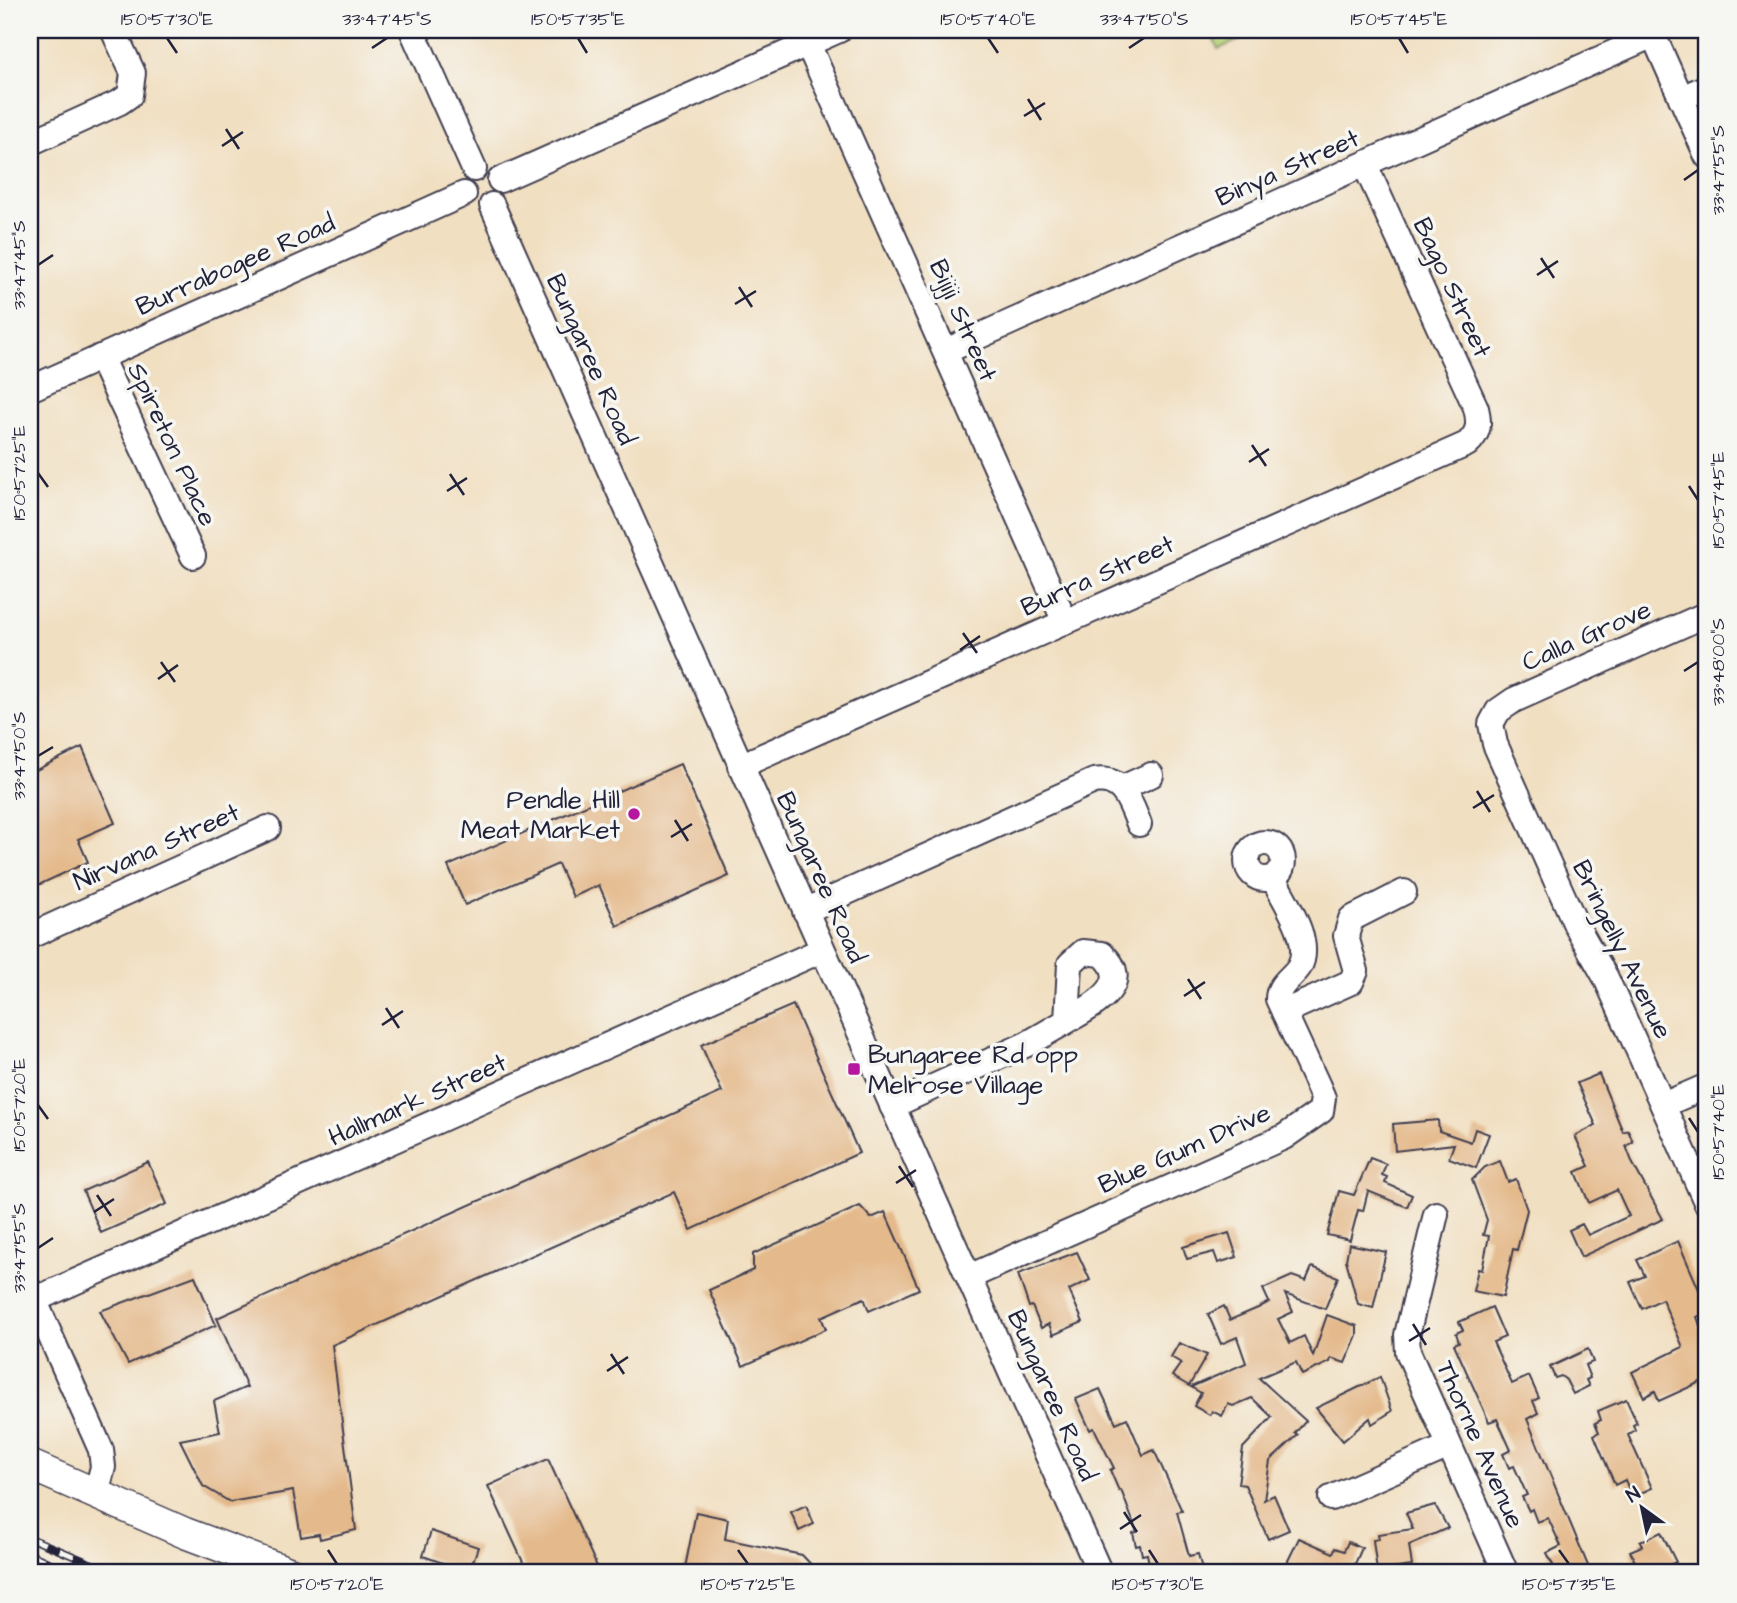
<svg xmlns="http://www.w3.org/2000/svg" width="1737" height="1603" viewBox="0 0 1737 1603" font-family="'Architects Daughter',sans-serif">
  <style>
    .green { fill: #b8d47a; stroke: #6d7b5a; stroke-width: 2 }
    .building { fill: #e4b98b }
    .lines { fill: none; stroke-linecap: round; stroke-linejoin: round }
    .minor-casing { stroke: #413e4f; stroke-width: 28 }
    .major-casing { stroke: #413e4f; stroke-width: 33 }
    .minor { stroke: #fff; stroke-width: 24 }
    .major { stroke: #fff; stroke-width: 30 }
    .rail-casing { stroke: #22223b; stroke-width: 8 }
    .rail { stroke: #f6f6f2; stroke-width: 5; stroke-dasharray: 16; stroke-linecap: butt }
    .ticks { fill: none; stroke: #22223b; stroke-width: 2.5 }
    .poi-dot { fill: #b5179e; stroke: #f6f6f2; stroke-width: 2.5 }
    .labels { text-anchor: middle; stroke-width: 7; stroke-linejoin: round; paint-order: stroke }
    .street-label { font-size: 26px; fill: #22223b; stroke: #f6f6f2 }
    .poi-label { font-size: 26px; fill: #22223b; stroke: #f6f6f2; text-anchor: end }
    .neatline { fill: none; stroke: #22223b; stroke-width: 2.5 }
    .ticks-label { font-size: 18px; text-anchor: middle; fill: #22223b }
  </style>
  <rect width="100%" height="100%" fill="#f6f6f2"/>
  <filter id="ink" filterUnits="userSpaceOnUse"><feTurbulence type="fractalNoise" baseFrequency=".0143" numOctaves="2"/><feDisplacementMap in="SourceGraphic" scale="14" xChannelSelector="R" yChannelSelector="G"/><feConvolveMatrix kernelMatrix="1 2 1 2 8 2 1 2 1" color-interpolation-filters="sRGB"/></filter>
  <filter id="wash" filterUnits="userSpaceOnUse"><feTurbulence type="fractalNoise" baseFrequency=".00686" numOctaves="4" result="noise"/><feDisplacementMap in="SourceGraphic" scale="28" xChannelSelector="R" yChannelSelector="G"/><feGaussianBlur stdDeviation="1.57" result="paint"/><feColorMatrix in="noise" values="0 0 0 0 0 0 0 0 0 0 0 0 0 0 0 0 0 1.4 0 .05"/><feComposite in="paint" operator="in"/></filter>
  <g filter="url(#wash)">
    <rect width="100%" height="100%" fill="#f1dfc1"/>
    <!-- green -->
    <path class="green" d="M1210 30H1264L1218 49Z"/>
    <g id="blocks">
      <!-- building -->
      <g class="building">
        <path d="M82 747 115 823 78 839 88 862 30 889V773Z"/>
        <path d="M680 764 729 876 617 926 599 885 573 897 558 864 465 905 448 866Z"/>
        <path d="M793 1005 859 1153 691 1230 674 1192 332 1345 356 1530 320 1539 319 1534 301 1537 293 1491 230 1502 203 1486 180 1440 220 1432 214 1401 247 1387 217 1318 722 1092 701 1045Z"/>
        <path d="M1599 1074 1623 1132 1628 1130 1633 1142 1626 1146 1633 1164 1663 1219 1581 1257 1569 1230 1582 1224 1588 1235 1629 1216 1617 1190 1589 1203 1576 1172 1589 1166 1575 1136 1596 1125 1577 1083Z"/>
        <path d="M1438 1120 1439 1131 1471 1142 1475 1129 1489 1134 1476 1168 1449 1158 1454 1144 1395 1151 1393 1124Z"/>
        <path d="M1370 1158 1386 1164 1382 1175 1387 1177 1385 1183 1412 1195 1407 1207 1368 1191 1363 1211 1358 1210 1350 1240 1327 1235 1339 1191 1354 1195Z"/>
        <path d="M1500 1161 1508 1182 1516 1179 1527 1210 1517 1250 1513 1249 1503 1297 1473 1291 1478 1269 1482 1270 1489 1236 1483 1235 1487 1220 1472 1180 1485 1167Z"/>
        <path d="M148 1162 167 1204 101 1233 83 1191Z"/>
        <path d="M860 1206 871 1218 885 1212 919 1289 869 1311 864 1298 821 1317 826 1329 743 1366 709 1290 753 1270V1254Z"/>
        <path d="M1229 1233 1237 1257 1218 1263 1214 1252 1187 1259 1183 1247Z"/>
        <path d="M1678 1241 1703 1299 1707 1297V1312L1697 1317 1707 1346V1379L1659 1401 1655 1391 1644 1397 1632 1372 1683 1347 1662 1299 1642 1309 1630 1282 1645 1276 1637 1260Z"/>
        <path d="M1349 1244 1386 1252 1373 1308 1358 1304 1346 1260Z"/>
        <path d="M1077 1252 1090 1280 1069 1290 1083 1322 1053 1335 1049 1324 1041 1328 1032 1306 1029 1307 1018 1274Z"/>
        <path d="M1312 1267 1338 1277 1325 1309 1285 1294 1293 1312 1278 1319 1290 1343 1304 1336 1313 1356 1327 1315 1357 1326V1335L1345 1363 1331 1358 1330 1362 1302 1375 1296 1362 1259 1378 1306 1421 1295 1433 1298 1435 1270 1461 1264 1500 1274 1495 1289 1530 1268 1539 1245 1485 1238 1484 1243 1448 1272 1417 1252 1398 1233 1406 1228 1404 1222 1416 1212 1411 1210 1415 1194 1406 1201 1393 1191 1387 1246 1363 1237 1337 1221 1344 1208 1314 1224 1306 1230 1320 1258 1308 1269 1302 1263 1289 1292 1276 1306 1281Z"/>
        <path d="M195 1276 216 1325 128 1364 100 1311Z"/>
        <path d="M1492 1307 1505 1337 1493 1342 1512 1384 1529 1376 1539 1398 1533 1401 1538 1413 1527 1419 1591 1573H1557L1547 1553 1561 1546 1548 1518 1537 1522 1532 1509 1529 1511 1522 1497 1527 1495 1514 1466 1509 1468 1503 1454 1511 1450 1497 1419 1489 1422 1454 1344 1459 1342 1456 1333 1463 1330 1459 1322Z"/>
        <path d="M1179 1343 1207 1355 1189 1386 1172 1376 1181 1363 1171 1357Z"/>
        <path d="M1588 1349 1593 1362 1585 1365 1590 1378 1586 1380 1589 1386 1573 1394 1566 1380 1561 1376 1555 1378 1550 1367Z"/>
        <path d="M1380 1377 1392 1411 1372 1424 1370 1418 1343 1441 1316 1408Z"/>
        <path d="M1100 1389 1116 1423 1127 1418 1143 1455 1154 1450 1182 1511 1177 1512 1189 1556 1198 1554 1203 1573H1151L1147 1554 1142 1555 1140 1545 1136 1546 1133 1533 1137 1532 1121 1490 1119 1491 1110 1470 1114 1468 1094 1428 1090 1430 1076 1399Z"/>
        <path d="M1626 1399 1637 1423 1633 1425 1635 1430 1628 1435 1652 1488 1632 1497 1625 1480 1615 1485 1594 1435 1599 1432 1595 1423 1601 1420 1598 1411Z"/>
        <path d="M548 1459 600 1573H528L488 1486Z"/>
        <path d="M806 1505 814 1524 799 1531 791 1512Z"/>
        <path d="M1435 1505 1448 1528 1409 1545 1412 1566 1377 1571 1373 1540 1379 1539 1378 1534 1413 1529 1406 1513Z"/>
        <path d="M696 1512 728 1519 725 1539 802 1555 819 1573H684Z"/>
        <path d="M431 1531 478 1547 469 1573H446L449 1565 423 1556Z"/>
        <path d="M1661 1532 1676 1562 1653 1573H1640L1630 1551 1642 1546 1640 1542Z"/>
        <path d="M1299 1538 1333 1553 1335 1548 1344 1551 1348 1542 1362 1548 1351 1573H1282Z"/>
      </g>
    </g>
  </g>
  <g filter="url(#ink)">
    <use href="#blocks" fill-opacity="0" stroke="#413e4f" stroke-width="2"/>
    <g class="lines">
      <defs>
        <g id="minor">
          <path d="M412 30 474 169"/>
          <path d="M1651 30 1707 156"/>
          <path d="M808 44 1065 622"/>
          <path d="M1681 98 1707 87"/>
          <path d="M30 143 120 102 130 95 133 73 113 30"/>
          <path d="M500 180 839 30"/>
          <path d="M492 205 1100 1573"/>
          <path d="M946 351 1653 35"/>
          <path d="M100 357 193 556"/>
          <path d="M30 389 464 194"/>
          <path d="M1707 614 1514 700 1498 711 1491 724 1495 744 1576 925 1606 978 1707 1204"/>
          <path d="M740 766 1467 444C1479 433 1480 424 1476 408L1365 165"/>
          <path d="M1122 788 1151 775"/>
          <circle cx="1265" cy="861" r="18"/>
          <path d="M805 911 1094 781C1123 776 1130 802 1139 824"/>
          <path d="M30 936 268 828"/>
          <path d="M1284 1012 1351 982 1356 971 1346 936 1351 919 1404 892"/>
          <path d="M1663 1105 1707 1086"/>
          <path d="M892 1106 1027 1044 1067 1021 1070 964 1083 952 1102 954C1137 984 1091 1007 1067 1021"/>
          <path d="M1436 1214 1407 1335 1408 1352 1506 1573"/>
          <path d="M969 1277 1284 1137 1321 1111 1323 1098 1318 1086 1278 999C1278 984 1292 978 1299 967 1314 942 1284 900 1273 878"/>
          <path d="M30 1290 101 1450 103 1467 96 1494"/>
          <path d="M34 1300 822 950"/>
          <path d="M1331 1498 1449 1446"/>
        </g>
        <path id="major" d="M30 1465 185 1533 291 1573"/>
      </defs>
      <!-- minor casing -->
      <use href="#minor" class="minor-casing"/>
      <!-- major casing -->
      <use href="#major" class="major-casing"/>
      <!-- minor -->
      <use href="#minor" class="minor"/>
      <!-- major -->
      <use href="#major" class="major"/>
      <defs>
        <g id="rail">
          <path d="M30 1538 114 1573"/>
          <path d="M30 1554 72 1573"/>
          <path d="M30 1566 46 1573"/>
        </g>
      </defs>
      <!-- rail casing -->
      <use href="#rail" class="rail-casing"/>
      <!-- rail -->
      <use href="#rail" class="rail"/>
    </g>
  </g>
  <!-- ticks -->
  <path class="ticks" d="M167 38 177 53M578 38 587 53M988 38 998 53M1399 38 1408 53M372 48 387 38M1129 48 1144 38M1028 99 1041 120M1024 116 1045 103M226 129 239 149M222 146 243 132M1684 180 1698 170M1541 258 1554 278M38 265 53 255M1537 275 1558 261M739 287 752 307M735 304 756 291M1252 445 1266 466M1249 462 1269 449M38 473 48 487M450 474 464 495M1689 486 1698 500M447 491 467 478M963 633 977 653M960 650 980 636M161 662 175 682M1684 671 1698 662M158 679 178 665M38 756 53 747M1477 791 1490 812M1473 808 1494 795M675 820 688 841M671 837 692 824M1188 979 1201 999M1184 996 1205 982M386 1008 399 1028M382 1025 403 1011M38 1105 48 1119M1689 1118 1698 1132M899 1166 913 1187M896 1183 916 1170M97 1195 111 1216M94 1212 114 1199M38 1248 53 1238M1413 1324 1426 1345M1409 1341 1430 1328M611 1354 624 1374M607 1371 628 1357M1124 1512 1137 1532M1120 1529 1141 1515M328 1550 337 1564M738 1550 748 1564M1149 1550 1158 1564M1559 1550 1569 1564"/>
  <!-- markers -->
  <g class="poi-dot">
    <circle cx="634" cy="814" r="7"/>
    <rect x="847" y="1062" width="14" height="14" rx="3.5"/>
  </g>
  <g class="labels">
    <!-- street labels -->
    <g class="street-label">
      <text transform="translate(1287 167) rotate(-24)" y="9">Binya Street</text>
      <text transform="translate(235 264) rotate(-24)" y="9">Burrabogee Road</text>
      <text transform="translate(1453 287) rotate(65)" y="9">Bago Street</text>
      <text transform="translate(964 320) rotate(66)" y="9">Bijiji Street</text>
      <text transform="translate(592 359) rotate(66)" y="9">Bungaree Road</text>
      <text transform="translate(173 444) rotate(65)" y="9">Spireton Place</text>
      <text transform="translate(1097 575) rotate(-24)" y="9">Burra Street</text>
      <text transform="translate(1586 635) rotate(-24)" y="9">Calla Grove</text>
      <text transform="translate(156 846) rotate(-24)" y="9">Nirvana Street</text>
      <text transform="translate(822 877) rotate(66)" y="9">Bungaree Road</text>
      <text transform="translate(1623 949) rotate(64)" y="9">Bringelly Avenue</text>
      <text transform="translate(417 1099) rotate(-24)" y="9">Hallmark Street</text>
      <text transform="translate(1184 1148) rotate(-24)" y="9">Blue Gum Drive</text>
      <text transform="translate(1053 1395) rotate(66)" y="9">Bungaree Road</text>
      <text transform="translate(1481 1444) rotate(66)" y="9">Thorne Avenue</text>
    </g>
    <!-- poi labels -->
    <g class="poi-label">
      <text x="620" y="808">Pendle Hill<tspan x="620" dy="30">Meat Market</tspan></text>
      <text x="868" y="1063" text-anchor="start">Bungaree Rd opp<tspan x="868" dy="30">Melrose Village</tspan></text>
    </g>
  </g>
  <!-- margin -->
  <rect width="1737" height="1603" fill="none" stroke="#f6f6f2" stroke-width="77"/>
  <!-- north arrow -->
  <g transform="translate(1642 1508) rotate(327)" stroke="#f6f6f2" stroke-width="5" paint-order="stroke">
  <path d="M0-5L12 26L0 18L-12 26Z" fill="#22223b"/>
  <text y="-10" font-size="19" font-weight="bold" text-anchor="middle" fill="#22223b">N</text>
  </g>
  <rect x="38" y="38" width="1660" height="1526" class="neatline"/>
  <g class="ticks-label">
    <text x="167" y="25">150°57'30"E</text>
    <text x="387" y="25">33°47'45"S</text>
    <text x="578" y="25">150°57'35"E</text>
    <text x="988" y="25">150°57'40"E</text>
    <text x="1144" y="25">33°47'50"S</text>
    <text x="1399" y="25">150°57'45"E</text>
    <text transform="translate(1718 170) rotate(-90)" y="6">33°47'55"S</text>
    <text transform="translate(19 265) rotate(-90)" y="6">33°47'45"S</text>
    <text transform="translate(19 473) rotate(-90)" y="6">150°57'25"E</text>
    <text transform="translate(1718 500) rotate(-90)" y="6">150°57'45"E</text>
    <text transform="translate(1718 662) rotate(-90)" y="6">33°48'00"S</text>
    <text transform="translate(19 756) rotate(-90)" y="6">33°47'50"S</text>
    <text transform="translate(19 1105) rotate(-90)" y="6">150°57'20"E</text>
    <text transform="translate(1718 1132) rotate(-90)" y="6">150°57'40"E</text>
    <text transform="translate(19 1248) rotate(-90)" y="6">33°47'55"S</text>
    <text x="337" y="1590">150°57'20"E</text>
    <text x="748" y="1590">150°57'25"E</text>
    <text x="1158" y="1590">150°57'30"E</text>
    <text x="1569" y="1590">150°57'35"E</text>
  </g>
</svg>
